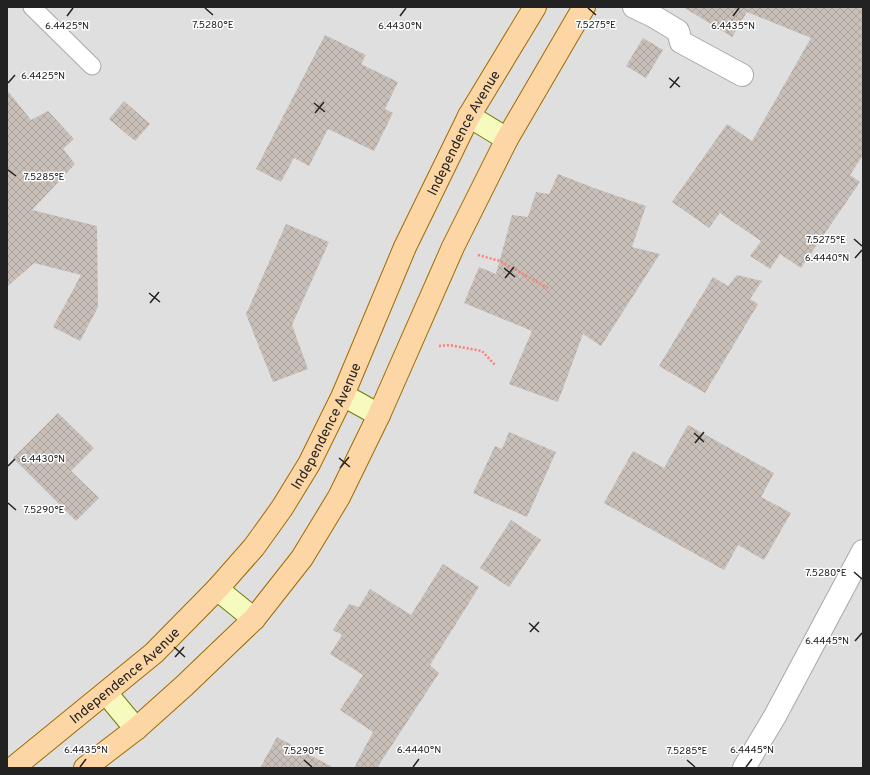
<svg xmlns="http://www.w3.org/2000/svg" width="870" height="775" viewBox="0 0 870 775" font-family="Overpass,sans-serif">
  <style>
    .residential { fill: #e0dfdf }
    .building { fill: url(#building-cross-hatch) }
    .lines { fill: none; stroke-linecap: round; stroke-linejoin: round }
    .service-casing { stroke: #a9a9a9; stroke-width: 19 }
    .minor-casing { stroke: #a9a9a9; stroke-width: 24 }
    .secondary-casing { stroke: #707d05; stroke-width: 24 }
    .primary-casing { stroke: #a06b00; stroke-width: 24 }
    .path { stroke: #fa8072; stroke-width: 2.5; stroke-dasharray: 2 2; stroke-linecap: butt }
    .service { stroke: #fff; stroke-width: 17 }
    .minor { stroke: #fff; stroke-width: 22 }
    .secondary { stroke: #f7fabf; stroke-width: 22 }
    .primary { stroke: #fcd6a4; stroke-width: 22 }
    .ticks { fill: none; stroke: #222; stroke-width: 1.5 }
    .labels { text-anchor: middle; stroke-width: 3; stroke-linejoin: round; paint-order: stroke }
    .street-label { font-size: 14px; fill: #222; stroke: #fff }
    .ticks-label { font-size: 10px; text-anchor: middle; fill: #222; stroke: #fff; stroke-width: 3; stroke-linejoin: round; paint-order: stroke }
  </style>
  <defs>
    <pattern id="building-cross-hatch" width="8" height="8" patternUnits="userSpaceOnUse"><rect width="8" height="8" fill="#c7bfb8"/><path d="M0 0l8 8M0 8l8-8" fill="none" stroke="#aba49e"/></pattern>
  </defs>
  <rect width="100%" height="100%" fill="#f2efe9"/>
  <!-- residential -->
  <rect class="residential" x="7" y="7" width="856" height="761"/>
  <!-- building -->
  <g class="building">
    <path d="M683 7H863V155L850 175 860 182 801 268 780 254 770 269 750 256 761 241 720 213 709 228 672 202 727 124 752 141 811 38 747 12 732 37Z"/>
    <path d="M325 35 366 55 361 64 398 82 385 109 393 113 374 151 328 129 309 166 294 158 281 182 256 169Z"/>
    <path d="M643 38 663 50 646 78 626 66Z"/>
    <path d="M7 90 31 120 48 111 74 139 63 149 75 164 32 210 97 226 98 307 80 341 53 327 81 275 34 263 7 287Z"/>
    <path d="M124 101 150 124 135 141 109 119Z"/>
    <path d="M558 174 594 188 646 206 632 247 660 254 601 346 583 334 558 402 509 384 532 331 464 303 479 267 496 274 512 215 528 217 536 192 549 194Z"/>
    <path d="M286 224 329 242 292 325 308 369 273 382 246 314Z"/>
    <path d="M737 275 762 281 750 299 758 304 705 393 659 366 713 277 728 286Z"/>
    <path d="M58 413 94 448 71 471 99 498 76 521 13 458Z"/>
    <path d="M688 425 774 473 761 497 791 513 764 560 738 545 724 570 604 503 633 451 664 468Z"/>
    <path d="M509 432 556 452 527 517 473 493 495 446 502 449Z"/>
    <path d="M511 520 541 540 509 587 480 568Z"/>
    <path d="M443 564 479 587 430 665 439 673 377 768H354L373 732 340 710 363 675 330 654 342 635 333 630 349 604 359 607 370 589 411 615Z"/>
    <path d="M277 737 334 768H260Z"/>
  </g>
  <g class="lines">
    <defs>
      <path id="service" d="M32 7 92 66"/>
      <g id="minor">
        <path d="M634 7 653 16 678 31 681 42 742 75"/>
        <path d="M744 768 775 716 863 551"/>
      </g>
      <g id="secondary">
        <path d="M469 116 507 139"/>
        <path d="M343 395 379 415"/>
        <path d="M217 589 254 619"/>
        <path d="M106 693 136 729"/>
      </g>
      <g id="primary">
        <path id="s1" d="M13 768 154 653 217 589 254 547 282 508 309 464 343 395 405 247 469 116 535 7"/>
        <path d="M85 768 136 729 184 686 254 619 302 558 339 497 379 415 453 247 507 139 584 7"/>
      </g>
    </defs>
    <!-- service casing -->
    <use href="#service" class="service-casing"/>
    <!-- minor casing -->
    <use href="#minor" class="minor-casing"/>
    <!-- secondary casing -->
    <use href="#secondary" class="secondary-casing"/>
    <!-- primary casing -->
    <use href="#primary" class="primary-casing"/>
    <!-- path -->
    <g class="path">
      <path d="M478 255 500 261 548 288"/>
      <path d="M439 346 449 345 482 351 495 365"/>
    </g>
    <!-- service -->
    <use href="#service" class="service"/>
    <!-- minor -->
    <use href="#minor" class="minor"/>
    <!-- secondary -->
    <use href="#secondary" class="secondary"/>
    <!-- primary -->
    <use href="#primary" class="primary"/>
  </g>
  <!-- ticks -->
  <path class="ticks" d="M205 8 213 15M588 8 596 15M67 16 73 8M400 16 406 8M733 16 739 8M669 78 680 87M8 83 15 75M670 88 679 77M314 103 325 112M315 113 324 102M8 170 16 176M854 239 862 246M855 258 862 250M504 268 515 277M505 278 514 267M149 293 160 302M150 303 159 292M694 433 704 442M695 443 704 432M339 458 350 467M8 466 15 459M340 468 349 457M8 503 16 510M854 572 862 579M529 623 539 632M530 632 539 622M855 641 862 633M174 647 185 657M175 657 184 647M304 760 312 767M687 760 695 767M80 767 86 759M413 767 419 759M746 767 752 759"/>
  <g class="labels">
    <!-- street labels -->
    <g class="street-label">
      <text dy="5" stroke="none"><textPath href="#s1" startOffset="793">Independence Avenue</textPath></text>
      <text dy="5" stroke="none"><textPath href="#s1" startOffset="469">Independence Avenue</textPath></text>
      <text dy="5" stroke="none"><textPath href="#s1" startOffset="145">Independence Avenue</textPath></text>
    </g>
  </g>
  <g class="ticks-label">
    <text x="213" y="28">7.5280°E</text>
    <text x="596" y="28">7.5275°E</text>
    <text x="67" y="29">6.4425°N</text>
    <text x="400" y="29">6.4430°N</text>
    <text x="733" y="29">6.4435°N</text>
    <text x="43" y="79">6.4425°N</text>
    <text x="44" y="180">7.5285°E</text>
    <text x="826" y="243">7.5275°E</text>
    <text x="827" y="261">6.4440°N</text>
    <text x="43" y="462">6.4430°N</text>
    <text x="44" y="513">7.5290°E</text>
    <text x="826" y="576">7.5280°E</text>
    <text x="827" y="644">6.4445°N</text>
    <text x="86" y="753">6.4435°N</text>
    <text x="419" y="753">6.4440°N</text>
    <text x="752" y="753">6.4445°N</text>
    <text x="304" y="754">7.5290°E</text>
    <text x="687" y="754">7.5285°E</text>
  </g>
  <!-- border -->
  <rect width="870" height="775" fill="none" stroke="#222222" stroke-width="16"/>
</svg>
